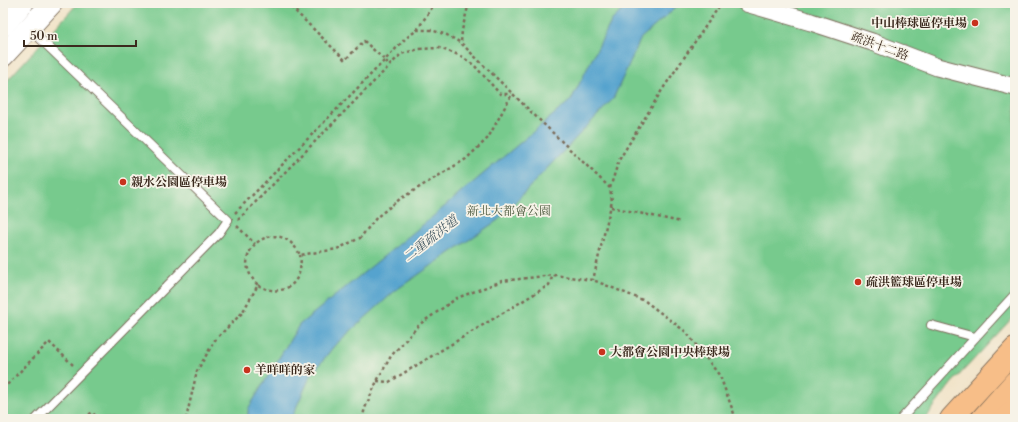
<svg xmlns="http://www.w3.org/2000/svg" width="1018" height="422" viewBox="0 0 1018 422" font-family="'Libre Bodoni','Noto Serif TC',serif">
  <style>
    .green { fill: #77ca8d; stroke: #597a56 }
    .water { fill: #55a3ce; stroke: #486676 }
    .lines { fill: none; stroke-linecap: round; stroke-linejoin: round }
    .service-casing { stroke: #7b6b59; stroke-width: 10 }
    .minor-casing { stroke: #7b6b59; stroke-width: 19 }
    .tertiary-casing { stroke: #7b6b59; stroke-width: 23 }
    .trunk-casing { stroke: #7b6b59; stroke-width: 24 }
    .path { stroke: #7b6b59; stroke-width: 2.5; stroke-dasharray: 3 3; stroke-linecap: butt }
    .service { stroke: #fff; stroke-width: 8 }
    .minor { stroke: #fff; stroke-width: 17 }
    .tertiary { stroke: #fff; stroke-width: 21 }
    .trunk { stroke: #f7be88; stroke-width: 22 }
    .poi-dot { fill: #c8321e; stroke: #f7f3e8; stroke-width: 1.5 }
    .labels { text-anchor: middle; stroke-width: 3.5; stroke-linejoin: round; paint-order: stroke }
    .poi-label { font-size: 12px; font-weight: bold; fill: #3b2a1e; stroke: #f7f3e8; text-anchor: start }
    .street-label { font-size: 12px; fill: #3b2a1e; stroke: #f7f3e8 }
    .park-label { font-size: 12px; fill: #4d5a3f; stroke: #f7f3e8 }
    .water-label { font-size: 13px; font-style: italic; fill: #455a64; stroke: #f7f3e8 }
  </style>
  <rect width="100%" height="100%" fill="#f7f3e8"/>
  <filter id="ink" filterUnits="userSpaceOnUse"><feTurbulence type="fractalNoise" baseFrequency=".025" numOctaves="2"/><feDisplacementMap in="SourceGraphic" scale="8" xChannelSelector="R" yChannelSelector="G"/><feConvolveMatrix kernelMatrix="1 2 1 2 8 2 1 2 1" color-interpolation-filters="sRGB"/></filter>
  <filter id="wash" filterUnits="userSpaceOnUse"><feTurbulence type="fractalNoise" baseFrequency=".012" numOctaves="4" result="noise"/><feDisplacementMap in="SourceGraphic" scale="16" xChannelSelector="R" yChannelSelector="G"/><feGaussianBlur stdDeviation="0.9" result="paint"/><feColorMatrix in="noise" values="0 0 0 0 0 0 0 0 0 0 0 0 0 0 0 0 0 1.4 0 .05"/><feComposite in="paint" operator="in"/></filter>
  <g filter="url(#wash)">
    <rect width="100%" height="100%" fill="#f1e3c7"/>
    <!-- green -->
    <path class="green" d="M78 3H1015V315L951 384 925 419H3V85Z"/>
    <!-- water -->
    <path class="water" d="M630 3H681L641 38 613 99 498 220 396 290 334 346 310 377 292 417V419H248V409L299 325 425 223 571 100 612 20Z"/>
  </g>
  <g filter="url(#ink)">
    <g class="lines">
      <defs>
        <g id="service">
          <path d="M29 28 228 220 219 233 36 419"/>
          <path d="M931 325 975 337"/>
          <path d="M901 419 1015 294"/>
        </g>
        <path id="minor" d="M746 3 811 22 872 42 937 67 1015 87"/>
        <g id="tertiary">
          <path d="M3 26 23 3"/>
          <path d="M3 56 52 3"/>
        </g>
        <g id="trunk">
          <path d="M951 419 1015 349"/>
          <path d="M982 419 1015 382"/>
          <path d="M1005 419 1015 409"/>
        </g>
      </defs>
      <!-- service casing -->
      <use href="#service" class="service-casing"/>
      <!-- minor casing -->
      <use href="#minor" class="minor-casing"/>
      <!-- tertiary casing -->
      <use href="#tertiary" class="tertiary-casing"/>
      <!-- trunk casing -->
      <use href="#trunk" class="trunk-casing"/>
      <!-- path -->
      <g class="path">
        <path d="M287 3 345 60 364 41 390 65"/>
        <path d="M469 3 462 30 461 43 526 107 610 188 612 201 593 280"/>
        <path d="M417 30 435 3"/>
        <path d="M610 188 619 160 662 90 718 8 720 3"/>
        <path d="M611 207 681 222"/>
        <path d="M235 213 385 60 405 39 417 30H431L447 35 461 43"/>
        <path d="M238 220 401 54 419 49 439 48 459 55 474 65 500 94H511"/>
        <path d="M237 226 255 244"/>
        <path d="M258 285C283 300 305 282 300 255"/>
        <path d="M377 381 389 382 549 285 553 275"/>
        <path d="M3 389 49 342 73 365"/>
        <path d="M85 419 92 412 98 419"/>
        <path d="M186 419 197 371 215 340 242 313 258 285C224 252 279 212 300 255L337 249 360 238 377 217 400 199 466 159 488 138 512 94"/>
        <path d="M362 419 365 408 377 381 391 356 420 324 457 298 502 281 553 275 593 280 645 301 686 332 720 376 736 419"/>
      </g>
      <!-- service -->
      <use href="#service" class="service"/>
      <!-- minor -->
      <use href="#minor" class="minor"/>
      <!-- tertiary -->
      <use href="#tertiary" class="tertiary"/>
      <!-- trunk -->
      <use href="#trunk" class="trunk"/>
    </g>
  </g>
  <!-- markers -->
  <g class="poi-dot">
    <circle cx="975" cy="23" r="4"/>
    <circle cx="123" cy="182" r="4"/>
    <circle cx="858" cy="282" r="4"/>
    <circle cx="602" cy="352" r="4"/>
    <circle cx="247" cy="370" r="4"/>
  </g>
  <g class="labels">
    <!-- poi labels -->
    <g class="poi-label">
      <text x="967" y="27" text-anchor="end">中山棒球區停車場</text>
      <text x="131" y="186">親水公園區停車場</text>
      <text x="866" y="286">疏洪籃球區停車場</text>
      <text x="610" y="356">大都會公園中央棒球場</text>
      <text x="255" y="374">羊咩咩的家</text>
    </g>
    <!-- street labels -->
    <g class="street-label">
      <text transform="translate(880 46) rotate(20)" y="4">疏洪十二路</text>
    </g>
    <!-- park labels -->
    <g class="park-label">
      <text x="509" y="215">新北大都會公園</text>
    </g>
    <!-- water labels -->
    <g class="water-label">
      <text transform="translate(430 238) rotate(-38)" y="5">二重疏洪道</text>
    </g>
  </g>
  <!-- margin -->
  <rect width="1018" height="422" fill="none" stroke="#f7f3e8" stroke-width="16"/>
  <!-- scale -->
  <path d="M24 40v6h112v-6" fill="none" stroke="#3b2a1e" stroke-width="2"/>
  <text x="30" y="40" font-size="12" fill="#3b2a1e" stroke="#f7f3e8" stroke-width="3" paint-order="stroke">50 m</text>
</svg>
